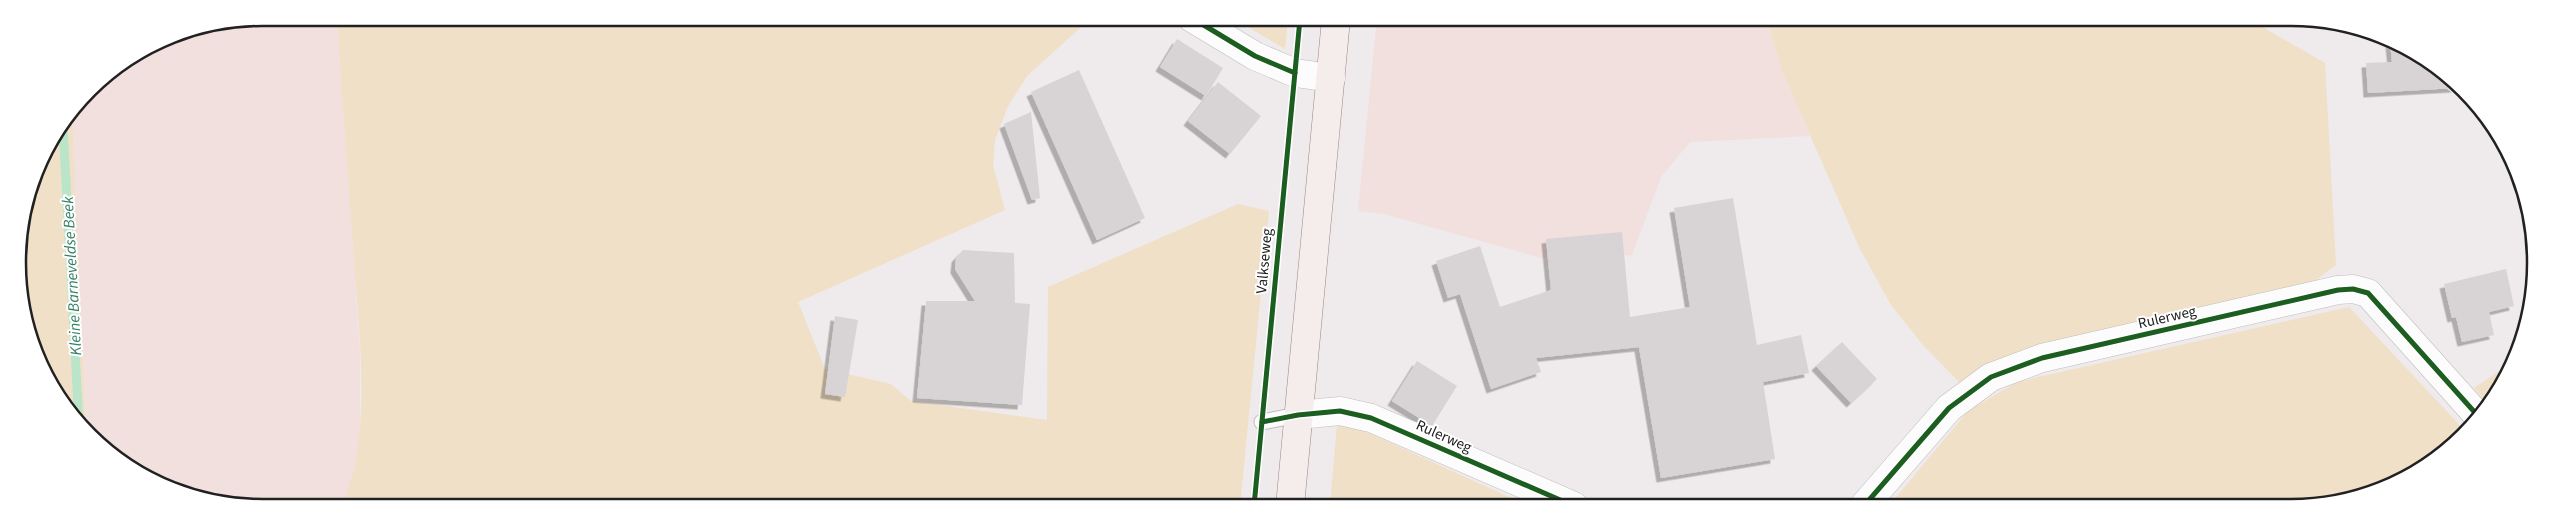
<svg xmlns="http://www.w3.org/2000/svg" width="2553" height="525" viewBox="0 0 2553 525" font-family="'Source Sans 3',sans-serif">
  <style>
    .farmland { fill: #f1e0dd }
    .grass { fill: #efe0c7 }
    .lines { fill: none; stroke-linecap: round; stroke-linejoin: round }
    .stream { stroke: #bbe5c9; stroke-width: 9 }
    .building { fill: #d8d3d5; filter: url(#shadow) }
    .lane-casing { stroke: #bfbdbd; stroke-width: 17 }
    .street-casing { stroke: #bfbdbd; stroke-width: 29 }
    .secondary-casing { stroke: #9b8681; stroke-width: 29 }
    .lane { stroke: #fdfcfc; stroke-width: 15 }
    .street { stroke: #fdfcfc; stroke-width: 28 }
    .secondary { stroke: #f5edec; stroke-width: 28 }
    .cycleway-casing { stroke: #fff; stroke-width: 8 }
    .cycleway { stroke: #1b5e20; stroke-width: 5 }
    .labels { text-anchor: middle; stroke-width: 4; stroke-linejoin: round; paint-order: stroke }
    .street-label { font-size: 15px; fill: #212121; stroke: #fff }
    .water-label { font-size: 16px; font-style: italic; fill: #327f63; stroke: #fff }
    .rim { fill: none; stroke: #212121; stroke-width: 2.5 }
  </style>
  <defs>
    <filter id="shadow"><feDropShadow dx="-4.5" dy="4.5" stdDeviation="0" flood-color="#0004"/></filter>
  </defs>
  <rect width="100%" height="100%" fill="#efeaeb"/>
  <!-- farmland -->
  <g class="farmland">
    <path d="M263 18H337L360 352V439L350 488 342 506 231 505 154 482 86 430 72 114 89 89 169 36Z"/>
    <path d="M1377 19H1767L1782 71 1810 136 1690 142 1661 177 1632 255 1542 258 1384 214 1358 211Z"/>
  </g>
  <!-- grass -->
  <g class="grass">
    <path d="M337 18H1091L1027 76 1008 106 995 140 993 165 1005 210 798 302 825 369 891 384 911 401 1047 420 1048 287 1238 204 1269 211 1240 506H342C374 433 358 326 353 248 347 171 342 94 337 18Z"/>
    <path d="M1233 18 1288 19 1285 49Z"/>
    <path d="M1767 19H2257L2259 25 2325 63 2336 265 2307 287 1962 385 1923 345 1891 305 1860 249 1782 71Z"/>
    <path d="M72 114 86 430 78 424 31 342 18 247 43 154Z"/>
    <path d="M2349 307 2466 432 2385 489 2307 507H1888L1968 411 2017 382Z"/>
    <path d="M2513 362 2510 371 2487 403 2474 388Z"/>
    <path d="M1337 424 1351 425 1529 506H1330Z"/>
  </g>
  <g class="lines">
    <!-- stream -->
    <path class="stream" d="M63 126 79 425"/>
  </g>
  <!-- building -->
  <g class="building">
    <path d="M1177 39 1223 68 1206 96 1160 67Z"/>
    <path d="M2390 43 2413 50 2456 88 2368 93 2366 63 2392 62Z"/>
    <path d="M1079 70 1145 218 1097 240 1031 92Z"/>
    <path d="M1218 82 1261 116 1230 154 1188 121Z"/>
    <path d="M1031 112 1040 198 1032 200 1004 124Z"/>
    <path d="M1733 198 1757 345 1801 335 1809 373 1763 382 1775 459 1661 478 1639 347 1536 358 1541 372 1491 389 1460 294 1448 298 1436 261 1480 246 1500 307 1551 290 1546 239 1622 232 1630 317 1690 307 1674 208Z"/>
    <path d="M963 250 1014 253 1015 303 1030 304 1022 405 917 398 926 301H975L955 269 956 258Z"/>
    <path d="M2506 269 2514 306 2489 312 2494 335 2462 342 2456 317 2452 318 2444 284Z"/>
    <path d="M835 316 858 320 845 397 825 394Z"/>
    <path d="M1842 342 1877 379 1851 403 1816 366Z"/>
    <path d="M1417 361 1457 386 1432 426 1392 401Z"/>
  </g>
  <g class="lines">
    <defs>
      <path id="lane" d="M1262 422 1298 415"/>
      <g id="street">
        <path d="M1192 18 1255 56 1295 73 1331 78"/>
        <path d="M1298 415 1340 411 1371 418 1574 506"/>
        <path d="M1863 507 1949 408 1991 377 2042 358 2338 290 2353 289 2368 293 2478 416"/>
      </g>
      <path id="secondary" d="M1290 506 1336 19"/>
    </defs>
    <!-- lane casing -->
    <use href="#lane" class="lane-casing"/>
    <!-- street casing -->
    <use href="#street" class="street-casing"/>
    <!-- secondary casing -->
    <use href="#secondary" class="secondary-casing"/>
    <!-- lane -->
    <use href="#lane" class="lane"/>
    <!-- street -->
    <use href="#street" class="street"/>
    <!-- secondary -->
    <use href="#secondary" class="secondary"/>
    <defs>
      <g id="cycleway">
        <path d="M1192 18 1255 56 1295 73"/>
        <path d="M1262 422 1298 415 1340 411 1371 418 1574 506"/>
        <path d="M1254 506 1300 19"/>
        <path d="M1863 507 1949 408 1991 377 2042 358 2338 290 2353 289 2368 293 2478 416"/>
      </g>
    </defs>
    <!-- cycleway casing -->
    <use href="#cycleway" class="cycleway-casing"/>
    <!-- cycleway -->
    <use href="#cycleway" class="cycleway"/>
  </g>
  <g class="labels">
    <!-- street labels -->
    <g class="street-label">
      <text transform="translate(1264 261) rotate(-85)" y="5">Valkseweg</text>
      <text transform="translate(2167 317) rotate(-13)" y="5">Rulerweg</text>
      <text transform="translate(1444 436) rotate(24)" y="5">Rulerweg</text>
    </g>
    <!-- water labels -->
    <g class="water-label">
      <text transform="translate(71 276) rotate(-93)" y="6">Kleine Barneveldse Beek</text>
    </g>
  </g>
  <!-- crop -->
  <path d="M0 0H2553V525H0ZM262 26H2291A236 236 0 0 1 2527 262V263A236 236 0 0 1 2291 499H262A236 236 0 0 1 26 263V262A236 236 0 0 1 262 26Z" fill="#fff" fill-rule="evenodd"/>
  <path class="rim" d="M262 26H2291A236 236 0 0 1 2527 262V263A236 236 0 0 1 2291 499H262A236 236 0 0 1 26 263V262A236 236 0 0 1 262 26Z"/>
</svg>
